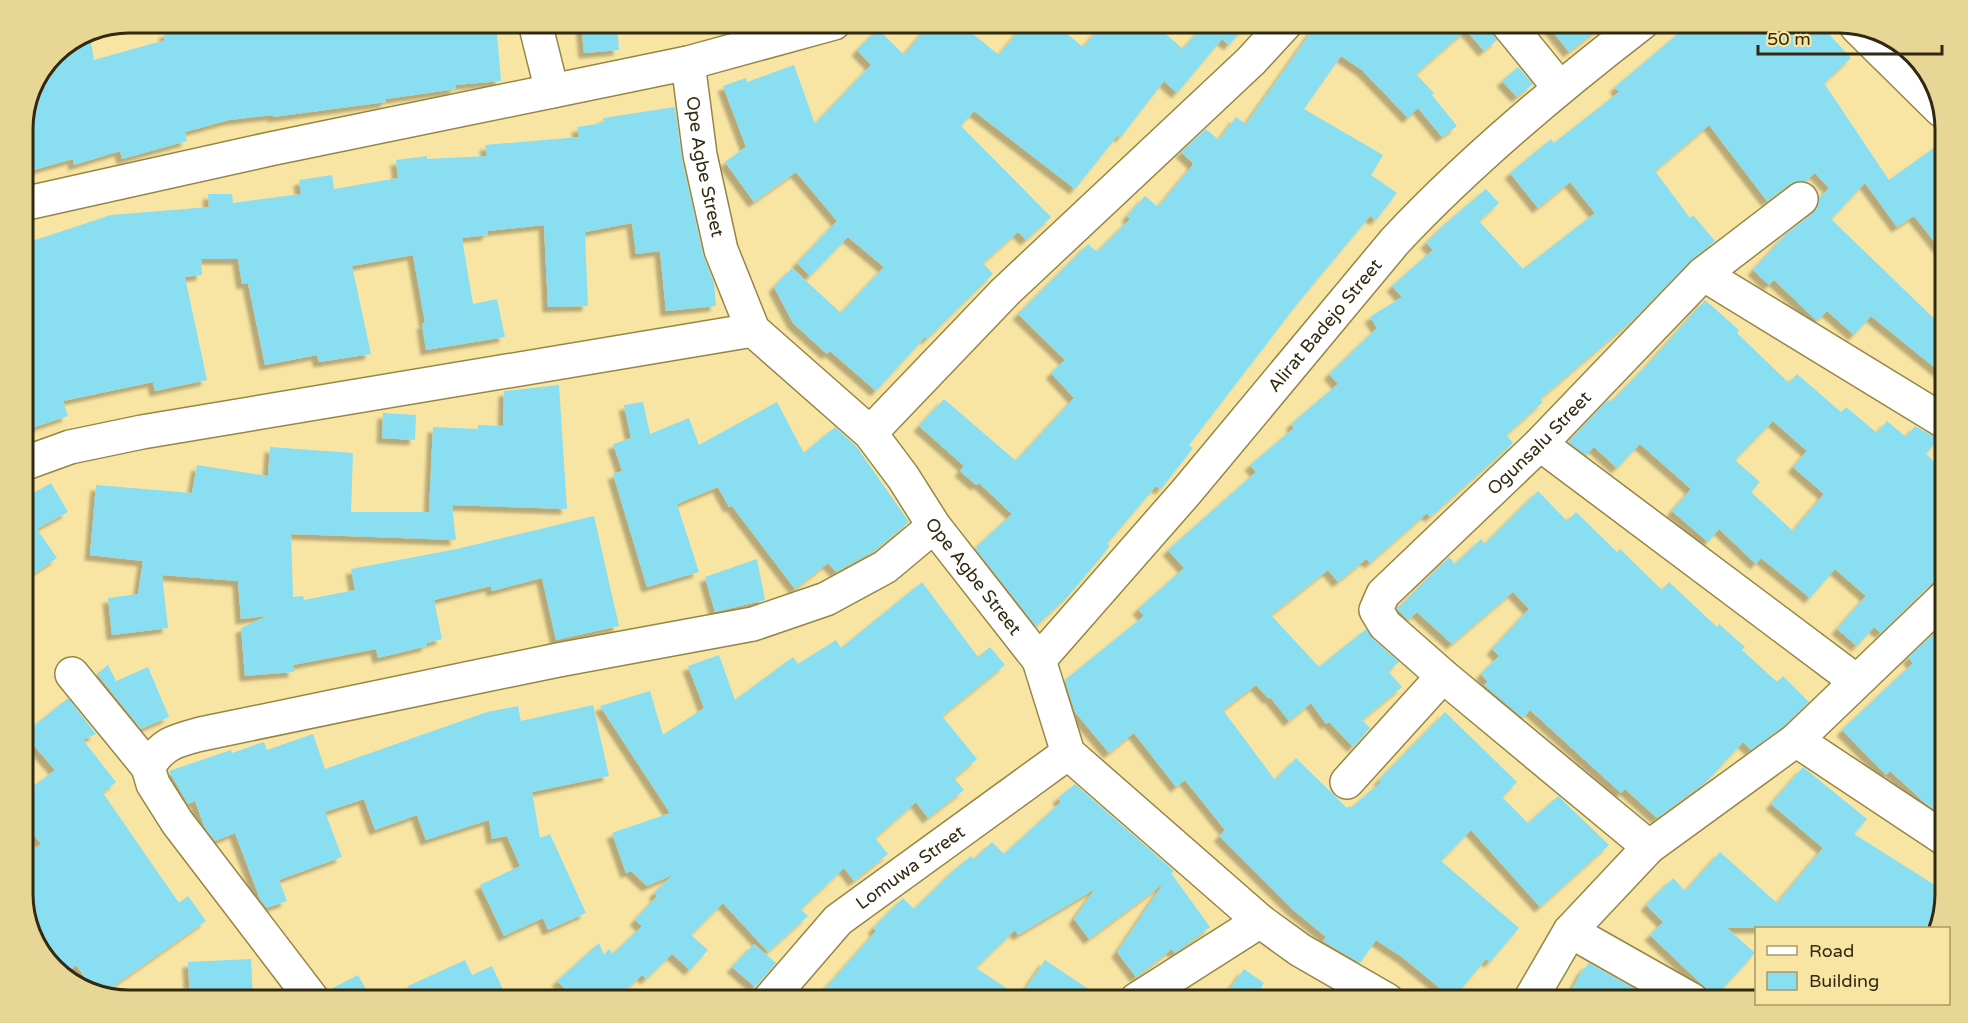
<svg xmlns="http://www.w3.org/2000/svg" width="1968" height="1023" viewBox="0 0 1968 1023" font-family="'Varela Round',sans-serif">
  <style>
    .building { fill: #8adef2; fill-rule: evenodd; filter: url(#shadow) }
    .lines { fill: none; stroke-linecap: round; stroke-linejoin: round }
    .minor-casing { stroke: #978546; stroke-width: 36 }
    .minor { stroke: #fff; stroke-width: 33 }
    .labels { text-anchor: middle; stroke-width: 6; stroke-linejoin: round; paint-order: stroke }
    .street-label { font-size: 18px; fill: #312a10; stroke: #f8e5a3 }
    .rim { fill: none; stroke: #312a10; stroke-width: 3 }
  </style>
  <defs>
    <filter id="shadow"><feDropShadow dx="-5.5" dy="5.5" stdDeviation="1.5" flood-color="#0004"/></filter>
  </defs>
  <rect width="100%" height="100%" fill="#f8e5a3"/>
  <!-- building -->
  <g class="building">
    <path d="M207 22H305L306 34 390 22H496L501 81 455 85 456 89 386 99V102L273 117V115L229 120 185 132 187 141 122 159 120 151 74 165 73 159 23 173V122L54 53 89 30 94 60 165 40 164 33Z"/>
    <path d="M581 22H617L619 50 584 53Z"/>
    <path d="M931 22H958L999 55 1026 22H1053L1083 47 1105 22H1152L1183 49 1205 24 1203 22H1249L1229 45 1222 39 1177 93 1164 81 1121 137 1118 135 1075 189 974 111 961 126 1051 217 1026 240 1018 232 983 263 993 274 927 339 925 337 876 391 830 351 827 354 793 323 774 287 792 268 841 313 884 267 848 237 810 276 797 263 837 221 796 172 754 202 725 162 746 147 723 86 746 78 747 82 794 65 815 124 871 65 857 50 878 29 904 55Z"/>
    <path d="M1318 22H1485L1497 40 1484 51 1466 30 1416 74 1434 93 1432 95 1457 126 1442 137 1418 108 1408 118 1362 70 1341 56 1304 109 1383 155 1371 175 1397 193 1376 220 1370 216 1297 304 1189 445 1193 448 1161 489 1156 486 1107 544 1110 546 1069 595 1036 626 975 548 1012 514 979 483 976 485 960 471 964 466 919 426 944 399 1016 461 1074 398 1051 373 1065 360 1018 314 1088 244 1097 252 1130 219 1127 216 1145 196 1158 207 1192 166 1193 163 1181 152 1206 129 1219 140 1236 117 1246 124Z"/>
    <path d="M1545 22H1607L1569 52Z"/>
    <path d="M1692 22H1818L1851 58 1824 83 1889 180 1945 140V255L1914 216 1897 227 1865 183 1831 219 1945 329V376L1871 316 1854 335 1827 311 1817 321 1774 280 1769 285 1753 270 1786 234 1813 213 1819 198 1829 188 1815 173 1806 181 1790 184 1767 201 1709 125 1655 171 1690 218 1693 215 1715 241 1690 261 1636 317 1540 399 1543 402 1506 435 1513 443 1430 517 1427 513 1370 563 1366 559 1338 582 1328 570 1271 615 1319 667 1366 629 1373 639 1399 662 1388 671 1402 687 1362 720 1370 728 1353 747 1329 722 1326 724 1311 703 1289 721 1270 697 1269 699 1256 685 1223 710 1275 780 1296 758 1347 808 1349 806 1351 808 1381 782 1379 780 1445 712 1517 782 1502 797 1528 823 1558 796 1609 845 1540 907 1471 830 1441 861 1519 928 1490 962 1486 959 1453 999 1402 957 1376 940 1360 963 1323 941 1326 937 1291 908 1219 836 1225 830 1185 780 1176 787 1134 733 1109 753 1075 712 1065 680 1144 616 1138 609 1184 568 1168 550 1256 472 1250 465 1294 428 1291 424 1338 384 1329 374 1377 328 1370 317 1402 297 1392 286 1433 250 1426 243 1445 224 1486 189 1499 203 1479 221 1523 269 1595 213 1570 182 1538 208 1510 173 1551 139 1554 143 1619 92 1615 87Z"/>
    <path d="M1518 67 1533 84 1517 97 1502 81Z"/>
    <path d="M675 107 682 159 703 254 714 283 716 306 666 311 660 251 636 254 632 223 585 232 588 306 548 307 544 225 488 231V235L462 238 473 304 497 299 505 337 426 350 422 324 425 323 413 255 352 266 371 354 319 362 317 355 265 365 248 283 242 284 238 259H201L202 275 185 277 207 380 155 391 153 382 63 401 68 416 29 429 23 411V244L111 215 209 207 208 194H232L233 203 301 194 299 180 332 175 334 189 398 178 396 160 427 156V159L487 156 485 145 579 137 577 127 604 123 603 118Z"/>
    <path d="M1705 300 1739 330 1737 333 1789 383 1797 374 1841 412 1846 407 1877 433 1887 421 1906 437 1915 426 1938 439 1926 454 1945 471V579L1932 583 1881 633 1874 627 1857 646 1837 629 1866 596 1835 569 1810 598 1761 558 1756 564 1719 529 1708 542 1672 511 1691 489 1640 444 1617 468 1594 447 1586 455 1568 442 1608 400 1611 402 1650 362ZM1773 421 1807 451 1793 467 1824 494 1793 531 1751 492 1760 482 1735 460Z"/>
    <path d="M559 385 567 509 452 505 456 540 291 534 293 597 303 596 304 600 355 590 351 569 457 549 594 516 619 626 556 640 542 578 492 591 491 586 434 600 442 639 427 643V646L378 658 376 649 293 665 294 672 245 676 241 628 267 616 241 619 238 581 162 575 168 628 112 635 108 598 138 594 143 561 90 555 96 485 192 493 197 465 268 476 270 447 353 453 351 512H429L433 427 478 429V425L503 426 504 391Z"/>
    <path d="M643 402 650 434 689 418 699 445 777 402 804 453 835 427 856 446 909 522 874 551 836 572 828 563 795 589 732 506 729 507 718 487 677 504 699 572 647 587 613 474 622 471 613 444 631 438 624 405Z"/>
    <path d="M383 413 416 415 415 440 382 438Z"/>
    <path d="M51 483 68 512 37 529 57 558 23 581V499Z"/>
    <path d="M1538 491 1567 521 1576 512 1617 552 1620 549 1662 590 1669 582 1717 627 1719 624 1745 647 1742 650 1777 682 1783 676 1809 702 1784 726 1751 750 1743 742 1707 781 1657 818 1625 789 1621 793 1530 710 1523 718 1484 685 1488 682 1481 674 1499 656 1492 649 1529 609 1513 592 1452 644 1417 612 1408 620 1397 609 1449 557 1455 564 1481 539 1485 544Z"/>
    <path d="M757 559 765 600 715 612 705 577Z"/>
    <path d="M922 582 978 657 990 647 1005 665 942 716 977 759 954 778 964 790 928 818 916 802 875 838 888 854 854 881 844 868 801 909 808 916 768 952 723 903 691 935 708 950 690 970 672 954 646 979 642 975 614 1000H576L557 981 599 943 604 955 609 949 613 954 642 926 635 920 657 896 654 893 673 875 647 886 631 871 626 873 612 833 670 813 600 706 650 691 663 735 704 708 688 666 719 655 735 700 793 657 798 664 836 640 841 648Z"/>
    <path d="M1945 623V817L1925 803 1890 771 1886 775 1842 730 1913 663 1908 658Z"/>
    <path d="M108 665 116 681 148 667 169 717 141 729 97 674Z"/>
    <path d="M68 698 96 734 83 740 116 782 103 793 179 903 188 896 206 921 102 994 96 993 76 965 65 975 40 953 23 902V857L41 844 23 821V794L55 770 24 734Z"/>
    <path d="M593 705 609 776 532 792 540 838 550 834 586 913 548 930 543 918 504 936 480 885 520 866 507 836 492 839 489 820 426 840 417 815 375 830 364 799 325 812 342 857 279 880 287 901 267 908 260 899 235 833 215 841 205 828 195 801 188 804 169 771 231 750 232 753 264 742 267 750 313 734 325 769 487 712 518 706 521 721Z"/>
    <path d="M1803 767 1867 819 1854 834 1946 892 1944 900 1926 928H1727L1755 953 1715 997 1650 935 1663 922 1646 905 1673 878 1685 891 1720 852 1777 903 1823 848 1771 804Z"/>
    <path d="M1075 784 1172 869 1174 872 1171 873 1210 927 1175 953 1172 949 1136 977 1117 952 1163 884 1089 939 1074 919 1095 889 1018 935 1015 930 976 968 1020 997 1045 960 1105 1000H815L876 931 873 928 903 898 914 909 953 871 971 856 974 859 992 842 1004 854 1061 802 1058 798Z"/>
    <path d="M754 944 776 963 755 987 732 967Z"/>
    <path d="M251 959 253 1000H190L188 962Z"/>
    <path d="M465 960 472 975 492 966 508 1000H415L408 986Z"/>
    <path d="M1589 963 1655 1000H1585L1570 993 1582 971Z"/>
    <path d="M1244 969 1264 983 1261 988 1283 1000H1222Z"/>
    <path d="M358 975 372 1000H331L329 990Z"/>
  </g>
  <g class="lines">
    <defs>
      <g id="minor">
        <path d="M535 23 552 91"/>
        <path d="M1507 23 1559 87"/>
        <path d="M1857 27 1941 110"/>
        <path id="s1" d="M688 63 700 155 721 250 753 330 870 433 903 477 934 526 1039 660 1068 753 1260 921 1300 950 1387 1000"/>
        <path d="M23 204 270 149 688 63 834 23"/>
        <path d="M1703 274 1945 422"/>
        <path d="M870 433 1005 292 1251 61 1286 23"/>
        <path d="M1540 444 1856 681"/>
        <path d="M23 464 70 447 142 432 753 330"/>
        <path id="s2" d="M1039 660 1187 491 1395 241C1470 161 1555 90 1642 23"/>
        <path d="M72 674 148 767"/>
        <path d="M1796 740 1945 839"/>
        <path d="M1347 782 1443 676"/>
        <path id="s3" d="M1649 847 1443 676 1385 625 1376 610 1383 594 1540 444 1703 274 1801 199"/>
        <path d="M1570 931 1692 1000"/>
        <path d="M313 1000 177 822 153 784 148 767C163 743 175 741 201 734L558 660 753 624 826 599 885 567 934 526"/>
        <path id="s4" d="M769 1000 838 920 1068 753"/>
        <path d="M1136 1000 1260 921"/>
        <path d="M1530 1000 1570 931 1649 847 1796 740 1945 597"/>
      </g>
    </defs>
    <!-- minor casing -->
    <use href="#minor" class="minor-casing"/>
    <!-- minor -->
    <use href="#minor" class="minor"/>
  </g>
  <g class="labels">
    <!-- street labels -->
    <g class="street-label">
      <text dy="6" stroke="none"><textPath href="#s1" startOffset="105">Ope Agbe Street</textPath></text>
      <text dy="6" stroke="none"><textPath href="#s2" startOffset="440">Alirat Badejo Street</textPath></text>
      <text dy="6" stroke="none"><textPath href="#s3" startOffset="597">Ogunsalu Street</textPath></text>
      <text dy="6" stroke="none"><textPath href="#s1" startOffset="609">Ope Agbe Street</textPath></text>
      <text dy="6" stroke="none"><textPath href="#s4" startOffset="195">Lomuwa Street</textPath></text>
    </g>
  </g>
  <!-- crop -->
  <path d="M0 0H1968V1023H0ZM129 33H1839A96 96 0 0 1 1935 129V894A96 96 0 0 1 1839 990H129A96 96 0 0 1 33 894V129A96 96 0 0 1 129 33Z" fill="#e8d697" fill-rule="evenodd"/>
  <path class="rim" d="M129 33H1839A96 96 0 0 1 1935 129V894A96 96 0 0 1 1839 990H129A96 96 0 0 1 33 894V129A96 96 0 0 1 129 33Z"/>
  <!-- legend -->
  <rect x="1755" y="927" width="195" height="78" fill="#f8e5a3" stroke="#a89a68" stroke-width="1.5"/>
  <rect x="1767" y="946" width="30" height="9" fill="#ffffff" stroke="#a89a68" stroke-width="1.5"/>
  <text x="1809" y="957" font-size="18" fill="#312a10">Road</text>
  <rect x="1767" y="972" width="30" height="18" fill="#8adef2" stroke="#a89a68" stroke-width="1.5"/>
  <text x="1809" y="987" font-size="18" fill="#312a10">Building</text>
  <!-- scale -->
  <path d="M1758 45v9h184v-9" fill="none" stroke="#312a10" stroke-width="3"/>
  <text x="1767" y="45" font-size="18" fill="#312a10" stroke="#f8e5a3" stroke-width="4.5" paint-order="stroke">50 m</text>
</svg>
